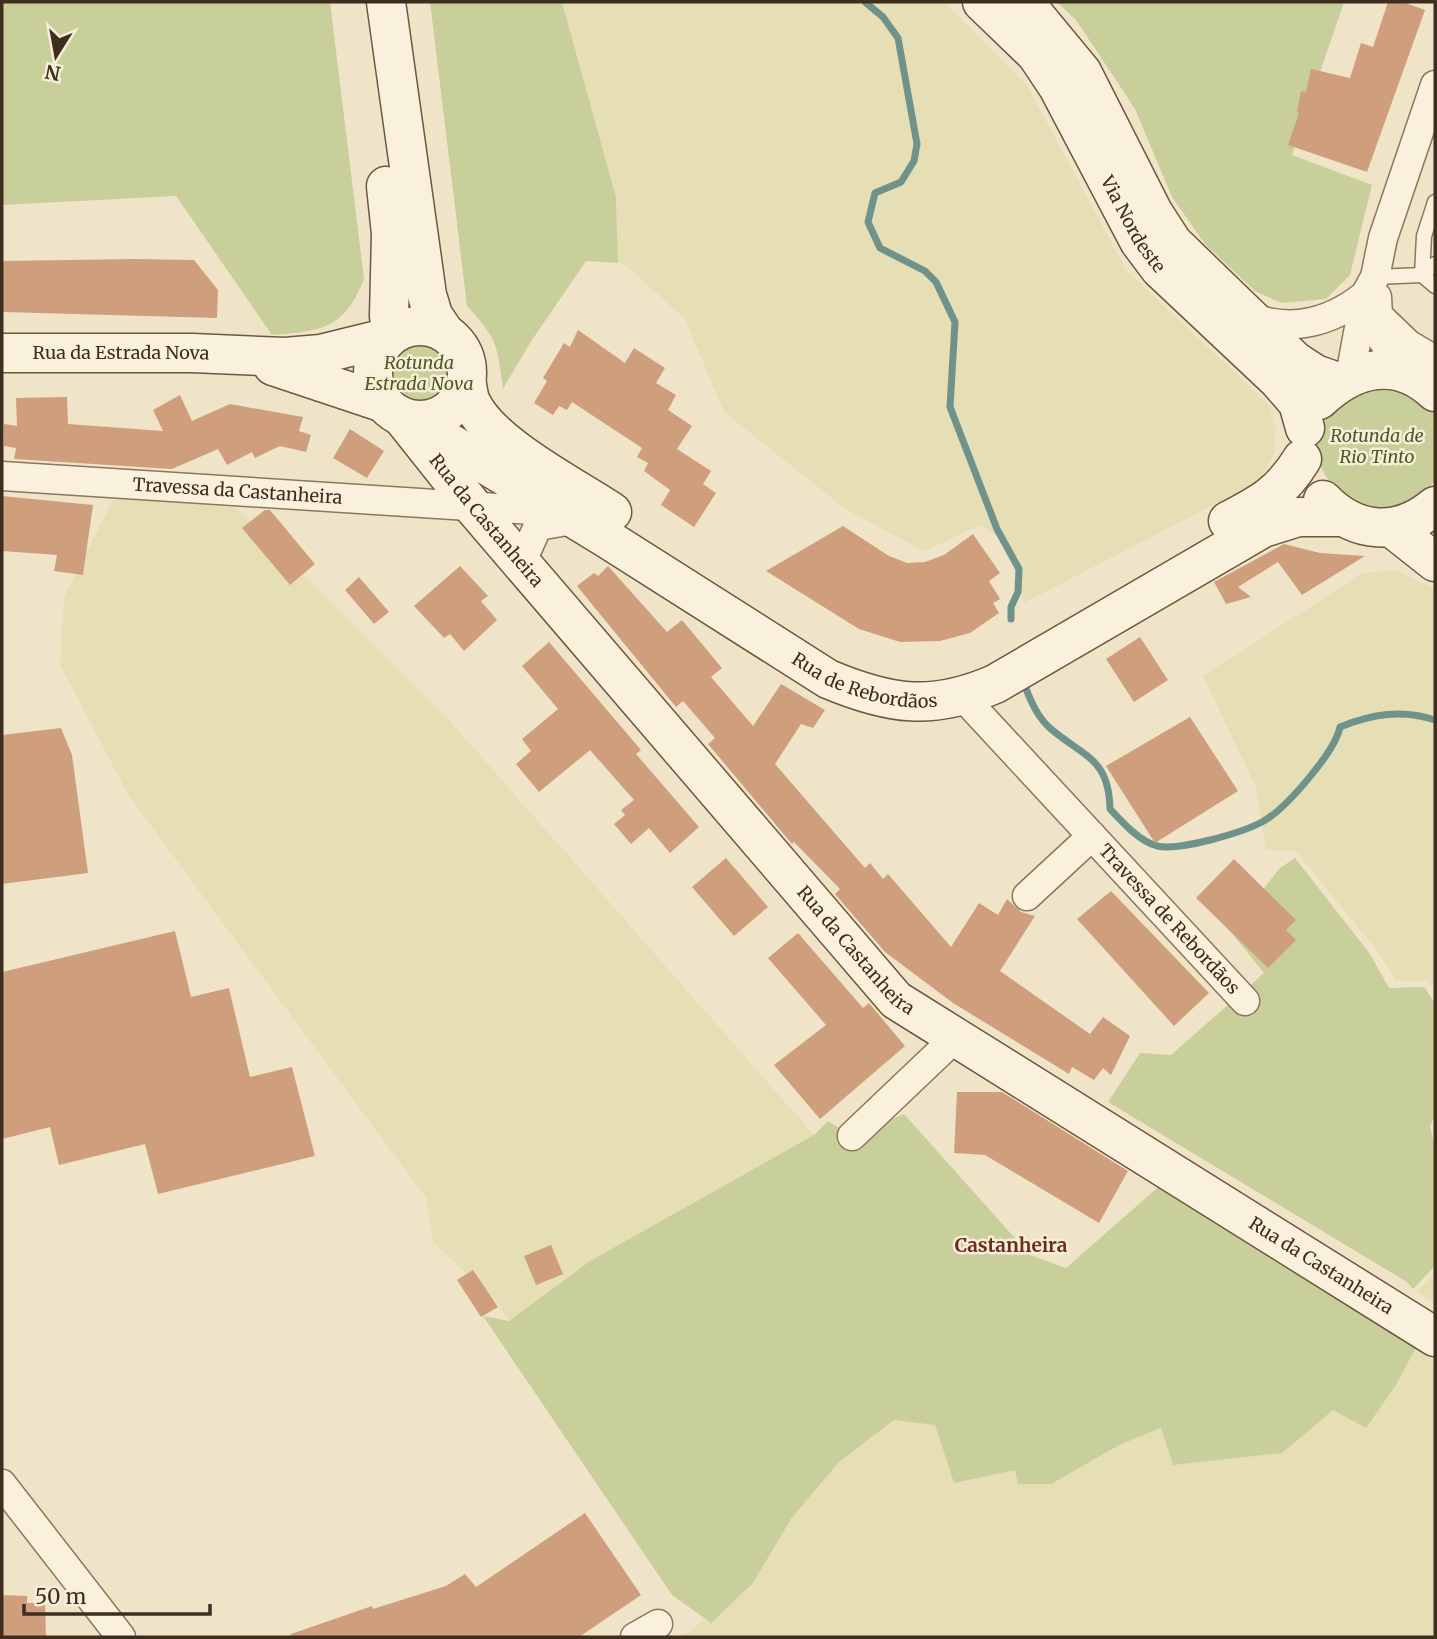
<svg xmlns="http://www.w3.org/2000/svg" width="1437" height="1639" viewBox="0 0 1437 1639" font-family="Merriweather,serif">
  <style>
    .farmland { fill: #e6deb5 }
    .green { fill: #c9cf9b }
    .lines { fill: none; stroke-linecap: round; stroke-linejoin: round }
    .stream { stroke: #6f938a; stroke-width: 7 }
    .building { fill: #cf9f7d }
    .lane-casing { stroke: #8d765c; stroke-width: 17 }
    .street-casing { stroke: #8d765c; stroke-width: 31 }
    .secondary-casing { stroke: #6f573f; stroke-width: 41 }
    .lane { stroke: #faf1dc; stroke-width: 14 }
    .street { stroke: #faf1dc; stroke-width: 28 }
    .secondary { stroke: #faf1dc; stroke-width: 38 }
    .labels { text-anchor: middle; stroke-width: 5; stroke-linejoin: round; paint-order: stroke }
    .street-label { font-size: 18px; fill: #3d2e20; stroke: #f7eed8 }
    .park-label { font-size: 18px; font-style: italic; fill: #4d5a26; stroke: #f7eed8 }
    .neighbourhood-label { font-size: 19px; font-weight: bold; fill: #6b2e1e; stroke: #f7eed8 }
  </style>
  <rect width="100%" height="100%" fill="#f0e4c8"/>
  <!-- farmland -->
  <g class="farmland">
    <path d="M562 2H945L1028 87 1126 270 1269 405 1276 428 1274 454 1259 481 1024 603 1007 543 981 525 924 551 847 510 724 412 685 319 624 264 618 263 616 197Z"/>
    <path d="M119 488 238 509 450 721 814 1135 590 1261 509 1321 497 1302 433 1242 426 1198 129 796 60 665 64 597Z"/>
    <path d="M1396 570 1435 589V991L1428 981H1396L1379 953 1296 851 1266 850 1256 787 1203 676 1363 573Z"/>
    <path d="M1435 1274V1304L1417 1291Z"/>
    <path d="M1415 1350 1435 1362V1637H682L753 1583 791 1519 839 1462 894 1420 1119 1445 1161 1428 1171 1459 1333 1410 1396 1385Z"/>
  </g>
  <!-- green -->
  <g class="green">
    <path d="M2 2H330L364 279C344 329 323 331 272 335L176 196 2 205Z"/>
    <path d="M430 2H562L616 197 618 263 586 261 530 343 503 389C497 344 498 340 467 306Z"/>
    <path d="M1057 2H1344L1292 155 1372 185 1350 275 1326 299 1281 303 1255 291 1205 244 1172 197 1135 109 1076 20Z"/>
    <circle cx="419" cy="374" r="30"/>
    <path d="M1397 386 1431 409 1435 416V479C1391 558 1267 468 1339 404 1343 400 1349 393 1355 390 1365 384 1385 387 1397 386Z"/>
    <path d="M1295 858 1370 954 1389 988 1424 987 1435 1003V1116L1430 1126 1435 1148V1266L1413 1289 1407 1282 1108 1102 1140 1053 1171 1055 1264 973 1230 931 1280 868Z"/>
    <path d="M904 1114 1030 1255 1066 1268 1164 1182 1418 1344 1396 1385 1366 1428 1333 1410 1282 1453 1173 1465 1161 1428 1119 1445 1051 1484H1018L1015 1470 954 1483 935 1425 894 1420 839 1462 791 1519 753 1583 711 1623 672 1595 483 1316 509 1321 590 1261 814 1135 828 1121 852 1136Z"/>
  </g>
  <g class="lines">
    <!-- stream -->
    <g class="stream">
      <path d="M865 2 883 17 898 38 917 144 914 161 901 182 875 193 868 222 880 248 925 271 936 282 955 322 950 407 997 529 1019 569 1018 592 1011 607V619"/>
      <path d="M1025 686C1031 702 1038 718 1051 729 1084 757 1109 758 1110 809 1122 822 1139 841 1157 846 1180 851 1241 833 1262 822 1285 810 1335 752 1340 727 1372 714 1402 709 1435 720"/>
    </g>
  </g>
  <!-- building -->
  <g class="building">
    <path d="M1388 2H1403L1425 10 1367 172 1288 145 1299 113 1297 112 1301 91 1306 92 1311 69 1350 78 1361 43 1373 47Z"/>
    <path d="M135 259 194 260 218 290 217 318 2 312V261Z"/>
    <path d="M578 330 625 363 634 348 665 368 656 383 676 395 668 410 692 426 677 449 711 471 703 484 716 493 694 527 661 505 670 490 644 471 648 463 637 457 642 448 572 402 567 410 559 406 553 415 534 403 547 381 543 378 564 343 570 347Z"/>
    <path d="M180 395 192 421 230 404 303 417 299 431 311 435 306 452 280 446 255 458 252 452 227 465 218 449 172 469 14 459 16 448 4 446V424L17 426 16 398 67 397 68 424 163 431 153 410Z"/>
    <path d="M350 429 384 451 367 478 333 458Z"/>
    <path d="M2 496 93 505 83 575 54 571 57 555 2 551Z"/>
    <path d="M265 510H270L315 564 290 585 242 528Z"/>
    <path d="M843 526 889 556 907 563 925 562 944 555 973 534 1000 573 989 581 1000 599 993 603 999 613 970 633 940 641 900 642 859 629 766 571Z"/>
    <path d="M1284 544 1320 553 1365 556 1302 595 1278 562 1238 587 1251 597 1226 604 1214 582Z"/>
    <path d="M460 566 488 596 481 601 497 620 464 651 450 634 444 638 414 606Z"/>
    <path d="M608 566 667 632 682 620 722 668 711 677 753 726 781 684 825 710 813 728 801 724 775 764 865 868 870 863 883 879 888 874 951 947 979 903 998 915 1007 899 1021 912 1035 916 1000 971 1090 1034 1103 1017 1130 1036 1111 1075 1103 1068 1094 1080 1072 1067 1069 1074 953 1003 885 952 835 894 840 889 794 842 792 844 708 744 715 738 683 701 676 707 577 586 594 573 598 576Z"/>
    <path d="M359 577 389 612 374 624 345 590Z"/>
    <path d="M1140 637 1168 680 1134 702 1106 659Z"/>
    <path d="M549 642 641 750 636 754 699 827 670 853 649 828 631 844 614 824 625 815 621 810 634 800 590 750 539 792 516 764 531 751 522 739 558 709 522 666Z"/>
    <path d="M1190 717 1238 791 1155 843 1106 766Z"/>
    <path d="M61 728 72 755 88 873 2 884V735Z"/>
    <path d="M726 858 768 907 734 936 692 887Z"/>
    <path d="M1234 859 1296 920 1286 930 1296 940 1268 968 1196 898Z"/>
    <path d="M1111 891 1209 993 1174 1026 1077 919Z"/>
    <path d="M175 931 191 997 229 988 250 1077 292 1067 315 1156 158 1194 145 1144 59 1165 50 1127 2 1139V972Z"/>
    <path d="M798 933 863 1008 869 1003 905 1046 820 1119 774 1065 826 1025 768 958Z"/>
    <path d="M957 1092H1002L1128 1171 1099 1223 985 1155 954 1153Z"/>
    <path d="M551 1245 563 1274 536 1285 524 1256Z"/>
    <path d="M473 1270 498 1307 481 1317 457 1280Z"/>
    <path d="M585 1513 641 1595 579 1637H291V1634L372 1606 373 1609 446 1586 465 1574 476 1587Z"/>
    <path d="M2 1595 27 1596V1603H45L46 1637H2Z"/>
  </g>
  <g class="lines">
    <defs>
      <g id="lane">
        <path d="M1435 202 1424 236 1422 275 1435 286"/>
        <path d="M1375 277 1422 275 1435 264"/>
      </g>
      <g id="street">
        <path d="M1377 297 1379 335 1404 372"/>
        <path d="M1248 316C1290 333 1330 323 1365 295"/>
        <path d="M1382 319 1408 344 1435 360"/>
        <path d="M1350 376 1365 295 1375 277 1383 238 1435 85"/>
        <path id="s1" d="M2 476 561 512"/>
        <path d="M521 563 538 526 567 521"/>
        <path id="s2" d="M963 697 1245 1001"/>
        <path d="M1027 896 1092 836"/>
        <path d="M852 1136 954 1039"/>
        <path d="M2 1484 121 1637"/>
        <path d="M635 1637 658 1624"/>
      </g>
      <g id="secondary">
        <path d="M386 2 427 295 433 315 445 333"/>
        <path id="s3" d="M982 2 1036 54 1058 87 1139 241 1160 269 1278 380 1298 403 1305 428"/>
        <path d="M1024 2 1082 72 1153 212 1173 243 1295 361 1315 374 1338 382"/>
        <path d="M386 186 391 234 389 316 392 334"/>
        <circle cx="420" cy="373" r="47"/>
        <path id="s4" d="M2 353H192L285 357 321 354 386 338"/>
        <path d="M273 366 384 403"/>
        <path d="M466 381C468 387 468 396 471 402 490 444 573 486 612 512"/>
        <path d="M1319 400C1354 367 1397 356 1435 392"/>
        <path id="s5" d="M401 416 474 508 896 1000 1435 1337"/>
        <path id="s6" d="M419 424 606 538 828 679C890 705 932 711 995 684L1263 528 1298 517H1339"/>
        <path d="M1323 500C1356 534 1398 537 1435 506"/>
        <path d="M1228 521C1263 503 1281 493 1302 459"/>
        <path d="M1392 528 1435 562"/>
      </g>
    </defs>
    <!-- lane casing -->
    <use href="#lane" class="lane-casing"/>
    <!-- street casing -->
    <use href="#street" class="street-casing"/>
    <!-- secondary casing -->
    <use href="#secondary" class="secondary-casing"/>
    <!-- lane -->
    <use href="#lane" class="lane"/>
    <!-- street -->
    <use href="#street" class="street"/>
    <!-- secondary -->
    <use href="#secondary" class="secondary"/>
  </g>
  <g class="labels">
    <!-- street labels -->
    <g class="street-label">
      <text dy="6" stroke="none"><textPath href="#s3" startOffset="271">Via Nordeste</textPath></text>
      <text dy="6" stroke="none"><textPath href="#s4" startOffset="119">Rua da Estrada Nova</textPath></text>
      <text dy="6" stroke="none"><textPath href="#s1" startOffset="236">Travessa da Castanheira</textPath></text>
      <text dy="6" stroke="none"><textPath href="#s5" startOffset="135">Rua da Castanheira</textPath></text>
      <text dy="6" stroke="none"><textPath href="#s6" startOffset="518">Rua de Rebordãos</textPath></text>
      <text dy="6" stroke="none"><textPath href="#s2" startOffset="303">Travessa de Rebordãos</textPath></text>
      <text dy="6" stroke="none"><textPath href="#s5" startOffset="702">Rua da Castanheira</textPath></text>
      <text dy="6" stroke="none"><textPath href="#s5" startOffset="1267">Rua da Castanheira</textPath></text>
    </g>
    <!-- park labels -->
    <g class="park-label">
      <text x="419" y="369">Rotunda<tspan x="419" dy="21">Estrada Nova</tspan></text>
      <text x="1377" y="442">Rotunda de<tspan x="1377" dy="21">Rio Tinto</tspan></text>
    </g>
    <!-- neighbourhood labels -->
    <g class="neighbourhood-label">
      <text x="1011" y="1252">Castanheira</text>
    </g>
  </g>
  <!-- border -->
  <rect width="1437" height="1639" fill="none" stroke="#3d2e20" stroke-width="7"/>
  <!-- north arrow -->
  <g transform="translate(56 56) rotate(191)" stroke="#f7eed8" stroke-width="5" paint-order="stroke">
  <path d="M0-5L12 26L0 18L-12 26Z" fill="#3d2e20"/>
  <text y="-10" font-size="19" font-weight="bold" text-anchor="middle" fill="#3d2e20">N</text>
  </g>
  <!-- scale -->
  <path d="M24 1604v10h186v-10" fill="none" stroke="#3d2e20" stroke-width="3.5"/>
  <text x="35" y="1604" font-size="21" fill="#3d2e20" stroke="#f7eed8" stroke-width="5" paint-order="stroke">50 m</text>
</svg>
